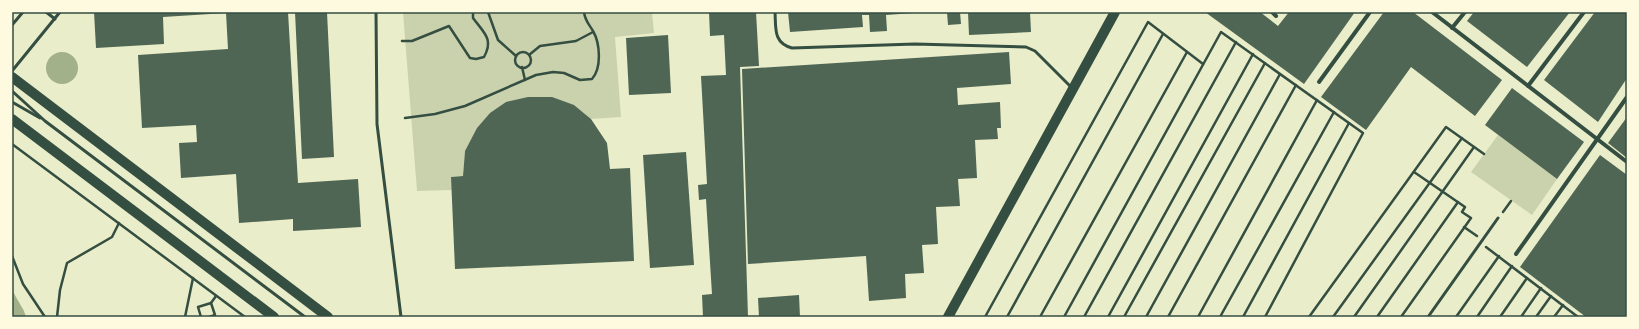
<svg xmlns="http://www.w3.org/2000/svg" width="1639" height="329" viewBox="0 0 1639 329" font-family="Barlow,sans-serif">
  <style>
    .green { fill: #cad2ad }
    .water { fill: #a3b18a }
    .building { fill: #4f6655 }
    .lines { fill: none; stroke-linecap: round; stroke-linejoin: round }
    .path { stroke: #344e41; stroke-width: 2.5 }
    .service { stroke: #344e41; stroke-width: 3 }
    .minor { stroke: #344e41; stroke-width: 4 }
    .primary { stroke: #344e41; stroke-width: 10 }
    .neatline { fill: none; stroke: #344e41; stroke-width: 1.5 }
  </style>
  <rect width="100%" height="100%" fill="#e9edc9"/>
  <!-- green -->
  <g class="green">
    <path d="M403 12H652L654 33 615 37 621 117 591 119 574 105 465 151 463 176 451 177 452 190 417 191Z"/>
    <path d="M1498 135 1557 179 1532 215 1471 172Z"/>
  </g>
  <!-- water -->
  <g class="water">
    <circle cx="62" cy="68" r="16"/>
    <path d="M12 290 24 311 26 317H12Z"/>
  </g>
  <!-- building -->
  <g class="building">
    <path d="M94 12H288L298 183 358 179 361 227 293 231V219L239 223 236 174 181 178 179 143 197 142 196 125 142 128 138 55 228 49 226 13 163 17 164 44 96 48Z"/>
    <path d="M295 12H327L334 157 302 159Z"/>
    <path d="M709 12H756L759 66 740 67 748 317H703L702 295 712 294 706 199 699 200 698 185 707 184 701 76 726 75 724 35 710 36Z"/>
    <path d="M788 12H914V13L886 15 887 31 870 32 869 15H862L863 27 790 32Z"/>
    <path d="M947 12H960L961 24 948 25Z"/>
    <path d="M968 12H1030L1031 32 969 35Z"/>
    <path d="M1205 12H1260L1278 26 1289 12H1355L1304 84Z"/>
    <path d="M1384 12H1413L1502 80 1475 116 1411 67 1366 130 1321 97Z"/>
    <path d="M1474 12H1570L1527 67 1467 21Z"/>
    <path d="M1595 12H1627V78L1598 122 1544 80Z"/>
    <path d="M668 35 671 93 629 95 626 38Z"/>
    <path d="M1009 52 1011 84 957 88 958 105 1000 102 1001 128H997L998 139 975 140 977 178 958 179 960 206 936 207 938 244 922 245 924 273 905 274 906 298 869 301 866 256 748 264 742 69Z"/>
    <path d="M1512 88 1584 142 1557 179 1485 125Z"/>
    <path d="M528 97H552L574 105 591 119 607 143 610 169 630 168 634 261 455 269 451 177 463 176 465 151 477 128 490 113 506 102Z"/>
    <path d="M1627 117V158L1608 143Z"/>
    <path d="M686 152 694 265 650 268 643 155Z"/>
    <path d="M1600 155 1627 175 1626 317H1586L1520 267Z"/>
    <path d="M799 295 800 317H759L758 298Z"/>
  </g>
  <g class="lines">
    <!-- path -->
    <g class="path">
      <path d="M488 12 498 40 516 56"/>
      <path d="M402 41H412L449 26 470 58 476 59 484 57C494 39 484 33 473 18V12"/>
      <circle cx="523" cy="60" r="8"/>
      <path d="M529 55 540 46 576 41 593 32"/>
      <path d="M522 67 525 80"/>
      <path d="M405 118 435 114 465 106 536 75 553 72 564 73 580 80 592 79C602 68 600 43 593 31 589 24 585 21 584 12"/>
      <path d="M12 144 245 317"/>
      <path d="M1503 212 1511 201"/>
      <path d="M1464 227 1477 236"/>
      <path d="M1486 247 1578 317"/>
      <path d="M12 256 23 284 45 317"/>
      <path d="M211 303 216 296"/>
      <path d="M57 317 60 290 67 263 112 237 119 223"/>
      <path d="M185 317 193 278"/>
      <path d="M201 317 198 307 211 303 215 315 209 317"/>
      <path d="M985 317 1148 22 1203 64"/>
      <path d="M1007 317 1163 34"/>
      <path d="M1040 317 1187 52"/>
      <path d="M1064 317 1221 32 1363 133 1265 317"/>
      <path d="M1084 317 1236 42"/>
      <path d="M1108 317 1253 54"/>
      <path d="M1124 317 1265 63"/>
      <path d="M1146 317 1280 74"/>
      <path d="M1168 317 1296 85"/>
      <path d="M1198 317 1317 100"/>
      <path d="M1220 317 1334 112"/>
      <path d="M1243 317 1349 123"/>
      <path d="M1309 317 1446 127 1484 154"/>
      <path d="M1333 317 1462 138"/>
      <path d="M1354 317 1474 147"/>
      <path d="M1377 317 1458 202"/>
      <path d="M1401 317 1471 218 1462 212 1465 207 1414 172"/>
      <path d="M1456 317 1499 256"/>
      <path d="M1477 317 1512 266"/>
      <path d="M1500 317 1527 278"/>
      <path d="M1521 317 1541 288"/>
      <path d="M1536 317 1551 296"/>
      <path d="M1554 317 1563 305"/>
    </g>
    <!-- service -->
    <g class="service">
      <path d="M46 12 55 19"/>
      <path d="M376 12 377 124 401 317"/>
      <path d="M775 12C776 28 773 43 792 48L915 44 1026 47 1035 51 1071 87"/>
      <path d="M12 25 23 12"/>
      <path d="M12 71 60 12"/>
      <path d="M12 91 45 121 305 317"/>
      <path d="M12 102 40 118"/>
      <path d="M1428 317 1498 218"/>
    </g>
    <!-- minor -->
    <g class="minor">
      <path d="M1272 12 1276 16"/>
      <path d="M1432 12 1627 162"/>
      <path d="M1452 28 1465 12"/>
      <path d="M1319 82 1370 12"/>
      <path d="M1528 86 1584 12"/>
      <path d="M1516 254 1627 97"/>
    </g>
    <!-- primary -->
    <g class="primary">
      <path d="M12 77 328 317"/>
      <path d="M12 119 274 317"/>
      <path d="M948 317 1115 12"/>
    </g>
  </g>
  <!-- border -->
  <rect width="1639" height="329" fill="none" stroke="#fefae0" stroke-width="26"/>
  <rect x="13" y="13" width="1613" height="303" class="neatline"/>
</svg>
